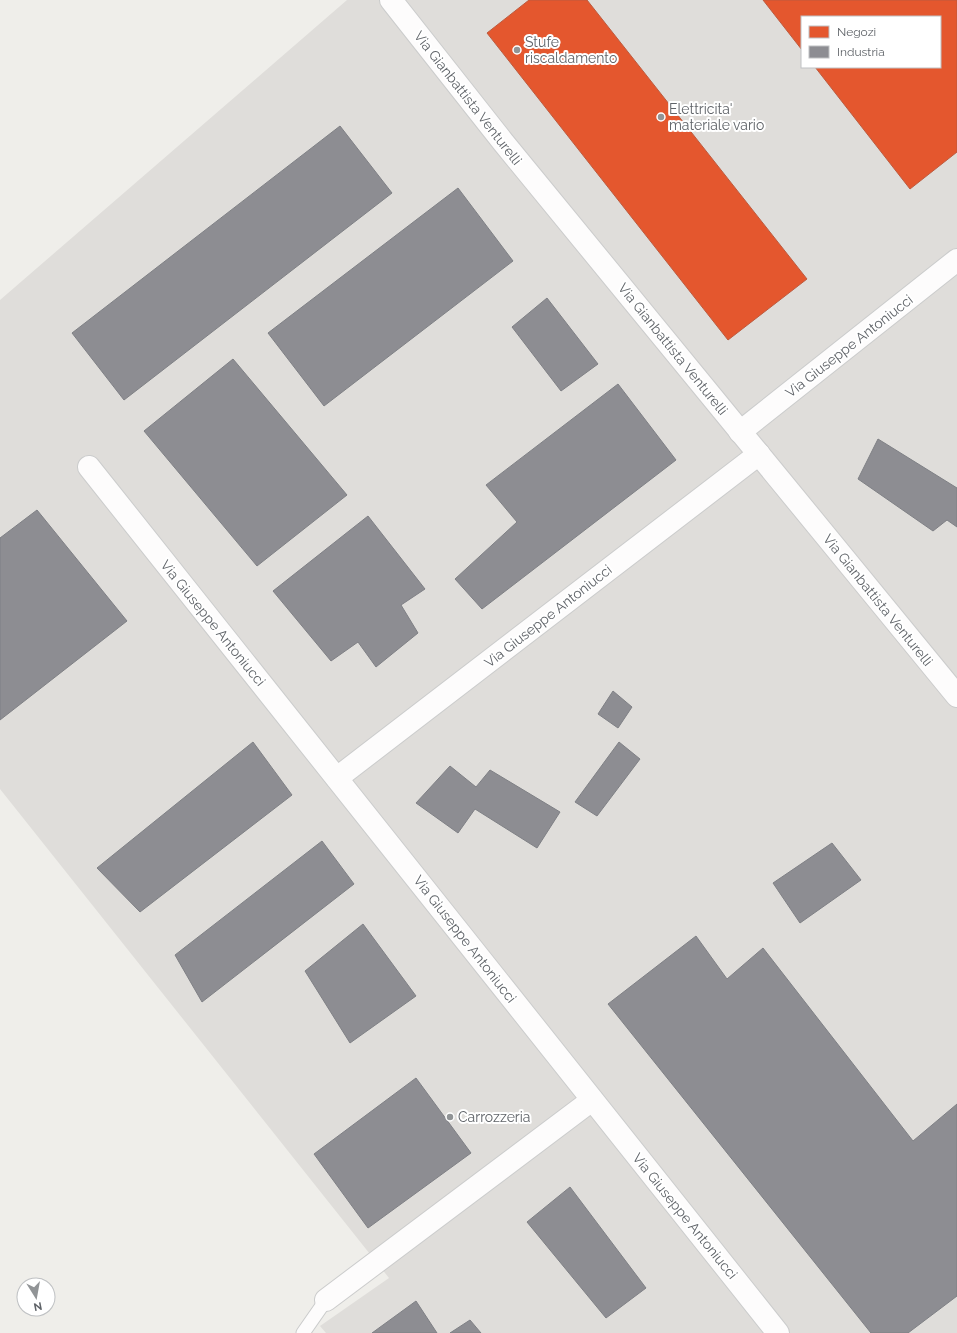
<svg xmlns="http://www.w3.org/2000/svg" width="957" height="1333" viewBox="0 0 957 1333" font-family="Raleway,sans-serif">
  <style>
    .industrial { fill: #dfddda; fill-rule: evenodd }
    .shops { fill: #e4572e; stroke: #bc5b3f }
    .industry { fill: #8d8d92; stroke: #7f8085 }
    .lines { fill: none; stroke-linecap: round; stroke-linejoin: round }
    .lane-casing { stroke: #cbcccc; stroke-width: 15 }
    .street-casing { stroke: #cbcccc; stroke-width: 24 }
    .lane { stroke: #fdfcfc; stroke-width: 13 }
    .street { stroke: #fdfcfc; stroke-width: 22 }
    .poi-dot { fill: #919496; stroke: #fff; stroke-width: 1.5 }
    .labels { text-anchor: middle; stroke-width: 4; stroke-linejoin: round; paint-order: stroke }
    .poi-label { font-size: 14px; fill: #5f6368; stroke: #fff; text-anchor: start }
    .street-label { font-size: 14px; fill: #5f6368; stroke: #fff }
  </style>
  <rect width="100%" height="100%" fill="#efeeea"/>
  <!-- industrial -->
  <path class="industrial" d="M347 0H957V1333H326L320 1326 389 1278 0 789V300ZM802 17H940V67H802Z"/>
  <!-- shops -->
  <g class="shops">
    <path d="M529 0H587L807 279 728 340 487 33Z"/>
    <path d="M763 0H957V152L910 189 815 67H940V17H802V50Z"/>
  </g>
  <!-- industry -->
  <g class="industry">
    <path d="M340 126 392 193 124 400 72 333Z"/>
    <path d="M458 188 513 261 324 406 268 333Z"/>
    <path d="M547 298 598 364 561 391 512 327Z"/>
    <path d="M233 359 347 495 257 566 144 431Z"/>
    <path d="M618 384 676 460 482 609 455 579 517 522 486 485Z"/>
    <path d="M878 439 957 488V527L947 520 933 531 858 479Z"/>
    <path d="M37 510 127 621 0 720V538Z"/>
    <path d="M368 516 425 589 401 605 418 633 376 667 358 642 331 661 273 591Z"/>
    <path d="M613 691 632 707 618 728 598 714Z"/>
    <path d="M253 742 292 795 140 912 97 868Z"/>
    <path d="M619 742 640 759 597 816 575 802Z"/>
    <path d="M450 766 476 787 490 770 560 812 537 848 475 809 458 833 416 803Z"/>
    <path d="M322 841 354 884 202 1002 175 955Z"/>
    <path d="M832 843 861 880 800 923 773 883Z"/>
    <path d="M363 924 416 996 350 1043 305 971Z"/>
    <path d="M696 936 727 979 763 948 913 1141 957 1104V1296L908 1333H871L608 1004Z"/>
    <path d="M416 1078 471 1153 368 1228 314 1154Z"/>
    <path d="M570 1187 646 1288 606 1318 527 1222Z"/>
    <path d="M416 1301 437 1333H372Z"/>
    <path d="M470 1320 481 1333H450Z"/>
  </g>
  <g class="lines">
    <defs>
      <path id="lane" d="M303 1333 326 1300"/>
      <g id="street">
        <path d="M391 0 503 142 957 696"/>
        <path d="M740 432 957 260"/>
        <path d="M89 467 778 1333"/>
        <path d="M337 778 759 454"/>
        <path d="M326 1300 592 1100"/>
      </g>
    </defs>
    <!-- lane casing -->
    <use href="#lane" class="lane-casing"/>
    <!-- street casing -->
    <use href="#street" class="street-casing"/>
    <!-- lane -->
    <use href="#lane" class="lane"/>
    <!-- street -->
    <use href="#street" class="street"/>
  </g>
  <!-- markers -->
  <g class="poi-dot">
    <circle cx="517" cy="50" r="4"/>
    <circle cx="661" cy="117" r="4"/>
    <circle cx="450" cy="1117" r="4"/>
  </g>
  <g class="labels">
    <!-- poi labels -->
    <g class="poi-label">
      <text x="525" y="47">Stufe<tspan x="525" dy="16">riscaldamento</tspan></text>
      <text x="669" y="114">Elettricita'<tspan x="669" dy="16">materiale vario</tspan></text>
      <text x="458" y="1122">Carrozzeria</text>
    </g>
    <!-- street labels -->
    <g class="street-label">
      <text transform="translate(468 98) rotate(52)" y="5">Via Gianbattista Venturelli</text>
      <text transform="translate(849 346) rotate(-38)" y="5">Via Giuseppe Antoniucci</text>
      <text transform="translate(673 349) rotate(51)" y="5">Via Gianbattista Venturelli</text>
      <text transform="translate(878 600) rotate(51)" y="5">Via Gianbattista Venturelli</text>
      <text transform="translate(548 616) rotate(-38)" y="5">Via Giuseppe Antoniucci</text>
      <text transform="translate(213 623) rotate(51)" y="5">Via Giuseppe Antoniucci</text>
      <text transform="translate(465 939) rotate(52)" y="5">Via Giuseppe Antoniucci</text>
      <text transform="translate(685 1216) rotate(51)" y="5">Via Giuseppe Antoniucci</text>
    </g>
  </g>
  <!-- legend -->
  <rect x="801" y="16" width="140" height="52" fill="#ffffff" stroke="#bfc1c3"/>
  <rect x="809" y="26" width="20" height="12" fill="#e4572e" stroke="#bfc1c3"/>
  <text x="837" y="36" font-size="12" fill="#5f6368">Negozi</text>
  <rect x="809" y="46" width="20" height="12" fill="#8d8d92" stroke="#bfc1c3"/>
  <text x="837" y="56" font-size="12" fill="#5f6368">Industria</text>
  <!-- north arrow -->
  <g transform="translate(36 1297) rotate(169)"><circle r="19" fill="#ffffff" stroke="#bfc1c3"/>
  <path d="M0-3L7 15L0 10L-7 15Z" fill="#919496"/>
  <text y="-6" font-size="11" font-weight="bold" text-anchor="middle" fill="#5f6368">N</text>
  </g>
</svg>
